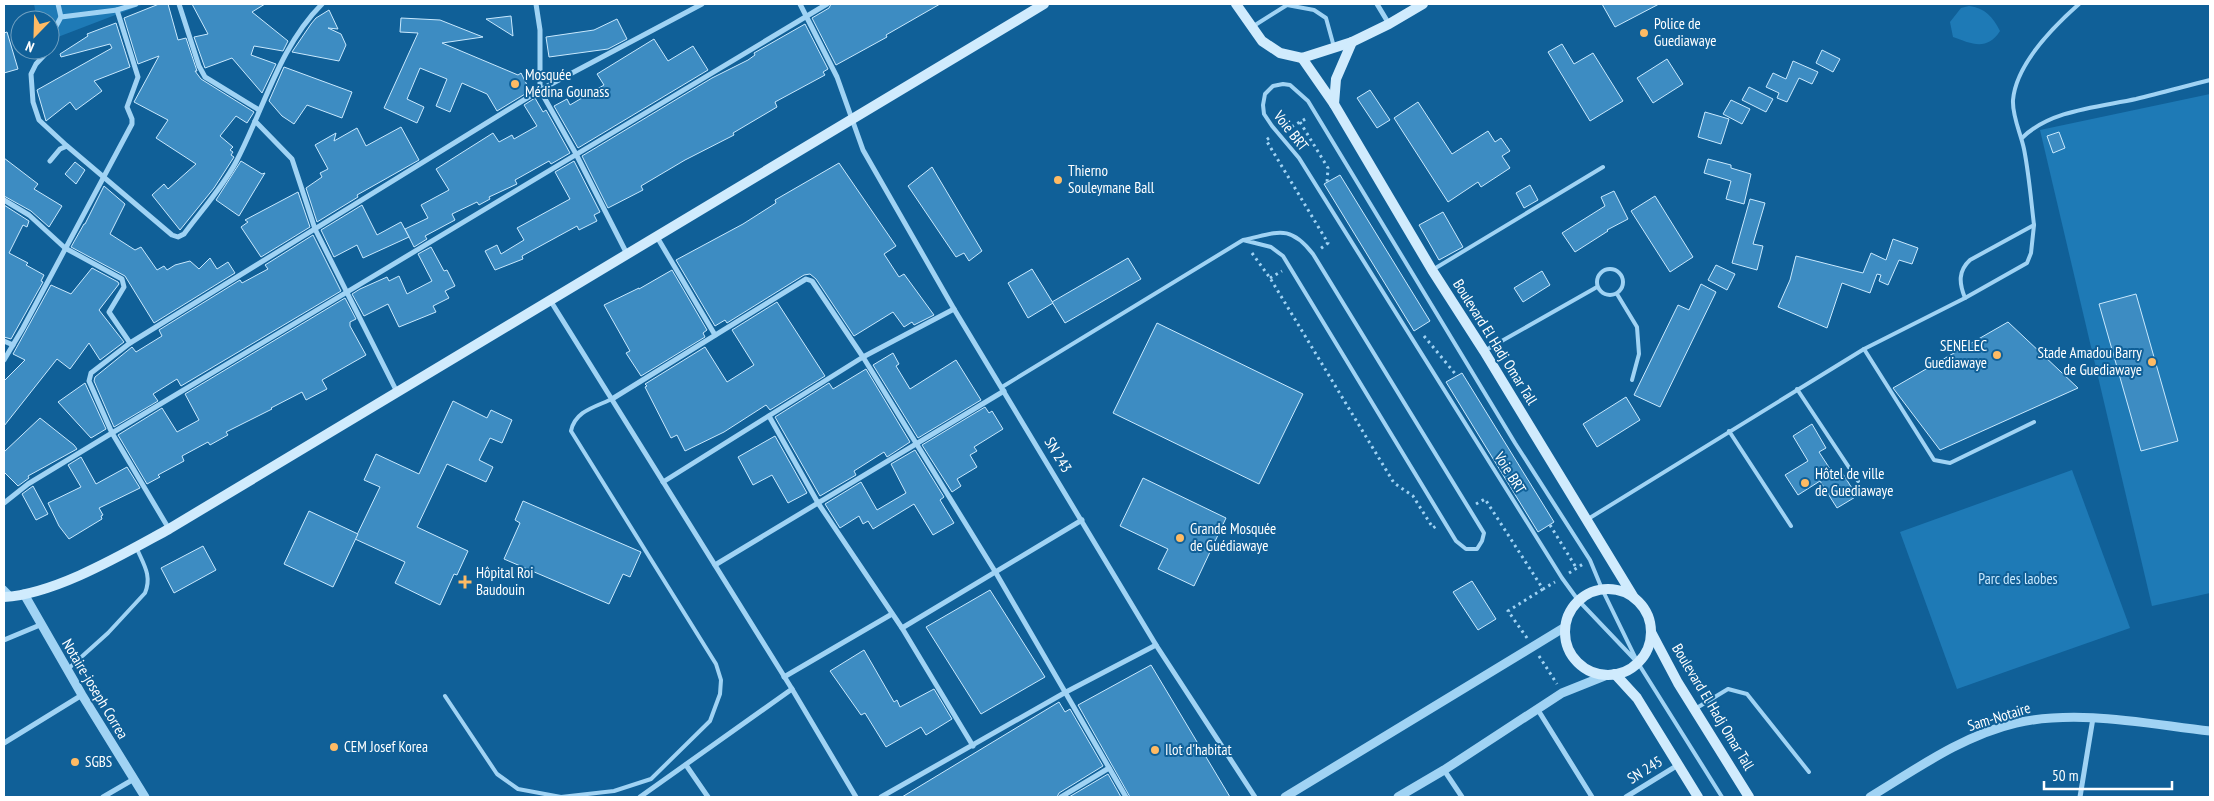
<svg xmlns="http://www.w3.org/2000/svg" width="2214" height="801" viewBox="0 0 2214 801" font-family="'PT Sans Narrow',sans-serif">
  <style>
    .green { fill: #1e7ab6 }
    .building { fill: #3d8cc2; stroke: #c9e9fe }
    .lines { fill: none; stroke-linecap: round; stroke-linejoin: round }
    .path { stroke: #a0d3f4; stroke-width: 3; stroke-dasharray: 2.5 4; stroke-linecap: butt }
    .service { stroke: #a0d3f4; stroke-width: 4 }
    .minor { stroke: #a0d3f4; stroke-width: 5 }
    .tertiary { stroke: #a0d3f4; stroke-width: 9 }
    .secondary { stroke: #d0ebfd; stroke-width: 10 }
    .poi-dot { fill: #ffbb64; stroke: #106098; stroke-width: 2 }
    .labels { text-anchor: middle; stroke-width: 4; stroke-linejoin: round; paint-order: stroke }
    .poi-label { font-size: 15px; fill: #fff; stroke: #106098; text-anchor: start }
    .street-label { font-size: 15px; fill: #fff; stroke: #106098 }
    .park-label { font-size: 15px; fill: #c9e9fe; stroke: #106098 }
  </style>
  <rect width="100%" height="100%" fill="#106098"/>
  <!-- green -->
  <g class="green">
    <path d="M34 4H144L50 40V20H37Z"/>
    <path d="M1969 6C1985 8 1993 17 2000 31 1987 51 1972 44 1953 37L1950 22 1961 8Z"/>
    <path d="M2210 94V593L2152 606 2040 130Z"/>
    <path d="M2072 470 2130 628 1957 689 1900 532Z"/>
  </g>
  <!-- building -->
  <g class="building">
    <path d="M159 4H168L178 40 186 38 197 71H195L201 79 254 112 247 123 236 116 220 136 233 147 230 150 233 152 231 155 234 157 214 188 180 230 152 195 164 184 168 189 196 164 156 138 168 120 134 102 159 56 138 64 124 18Z"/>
    <path d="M192 4H265L252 12 288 41 283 51 254 46 251 55 276 64 262 93 232 58 205 68 194 37 208 34Z"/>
    <path d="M831 4H940L886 35 887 37 836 65 812 18 829 8Z"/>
    <path d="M1602 4H1659L1615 27Z"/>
    <path d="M329 10 338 29 328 28 341 34 346 45 339 61 292 52 311 24 316 18Z"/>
    <path d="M511 16 513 36 486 19Z"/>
    <path d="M401 18 440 20 483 37 442 43 518 75 521 73 530 91 497 111 487 94 462 83 450 112 436 106 447 79 420 68 407 99 424 107 417 123 384 108 418 33 400 32Z"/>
    <path d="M617 19 627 39 608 49 549 57 546 37 594 30Z"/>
    <path d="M116 23 130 67 94 81 102 91 76 110 70 102 46 121 37 90 112 48 110 44 61 57 60 54 88 36 87 34Z"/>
    <path d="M805 24 828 69 823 72 825 75 775 102 777 107 733 133 734 135 685 160 641 186 643 190 608 208 582 156 712 78 748 60 755 55 754 53Z"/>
    <path d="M7 32 18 69 4 73V33Z"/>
    <path d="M654 39 668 61 693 46 708 70 578 148 554 106 567 99 570 105 604 85 597 74Z"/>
    <path d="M1562 44 1574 64 1593 53 1623 101 1590 121 1548 52Z"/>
    <path d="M1822 50 1840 59 1833 72 1816 63Z"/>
    <path d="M1667 59 1683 84 1653 103 1637 78Z"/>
    <path d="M1793 61 1818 72 1812 84 1799 78 1787 102 1777 98 1779 93 1766 87 1773 73 1786 79Z"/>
    <path d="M284 67 352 92 342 118 307 105 294 124 282 116 269 101Z"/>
    <path d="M1749 87 1773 99 1766 112 1742 100Z"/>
    <path d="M1370 90 1390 120 1377 128 1357 98Z"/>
    <path d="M535 98 543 112 546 110 570 153 551 164 549 161 515 180 517 184 489 197 490 199 479 205 477 202 452 214 455 220 425 236 427 239 414 247 405 229 428 218 421 205 449 190 436 169 493 133 499 142 512 135 514 139 537 126 524 105Z"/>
    <path d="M1731 100 1750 109 1742 124 1723 114Z"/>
    <path d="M1418 102 1452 154 1488 131 1495 142 1501 138 1510 151 1502 156 1510 168 1481 187 1478 182 1448 202 1394 118Z"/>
    <path d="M1705 112 1729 119 1721 144 1698 137Z"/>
    <path d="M401 127 419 160 357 195 358 197 317 222 306 188 322 177 320 173 328 169 315 145 336 133 334 141 357 128 366 146Z"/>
    <path d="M2059 132 2065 148 2053 153 2047 136Z"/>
    <path d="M4 158 38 184 34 189 62 206 49 227 31 211 4 196Z"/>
    <path d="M1708 159 1731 165V168L1751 174 1744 204 1726 199 1731 181 1704 173Z"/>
    <path d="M241 161 262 174 265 173 239 216 216 200Z"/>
    <path d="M574 161 600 212 594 215 597 221 579 230 577 226 522 256 523 259 495 270 485 251 497 245 501 254 524 240 517 228 570 199 555 172Z"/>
    <path d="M75 162 85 170 76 184 65 174Z"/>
    <path d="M839 163 896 246 884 254 899 277 904 274 934 315 914 325 912 322 904 327 893 312 854 336 816 279 810 274 804 275 727 323 725 320 715 326 676 260 743 224 776 203 775 200Z"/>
    <path d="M932 167 982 251 969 261 964 253 956 257 908 186Z"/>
    <path d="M1340 175 1430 321 1414 331 1324 184Z"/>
    <path d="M1530 185 1538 200 1524 208 1516 193Z"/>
    <path d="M104 186 125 204 110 234 135 250 141 247 157 270 164 266 167 270 175 265 190 261 199 269 210 258 217 269 228 262 235 273 154 323 125 276 71 247 84 224H85Z"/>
    <path d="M1614 191 1628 219 1607 230 1608 231 1575 252 1562 233 1605 206 1601 197Z"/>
    <path d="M298 192 310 227 261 257 241 227 248 222 245 220Z"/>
    <path d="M1655 196 1693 257 1670 272 1631 211Z"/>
    <path d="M1750 199 1765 203 1753 244 1763 246 1757 270 1732 263Z"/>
    <path d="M4 205 29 221 27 227 23 225 9 253 28 263 26 265 44 275 41 281 43 282 11 339 4 337Z"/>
    <path d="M362 205 377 235 401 222 409 237 363 258 357 245 334 257 321 230Z"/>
    <path d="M1443 212 1463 247 1439 260 1419 225Z"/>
    <path d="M313 235 341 291 181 386 177 379 153 394 158 401 114 427 94 381 95 377 132 347 136 352 162 336 159 330 240 280 242 283 268 269 265 265Z"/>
    <path d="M1893 239 1918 248 1912 264 1899 260 1888 285 1879 281 1881 275 1877 274 1870 293 1842 283 1827 328 1778 307 1790 280 1796 256 1863 273 1871 253 1886 260Z"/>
    <path d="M431 247 444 271 447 270 455 286 445 291 449 298 433 306 436 312 399 327 388 304 364 316 352 294 360 289 387 277 389 281 399 276 407 294 432 281 418 254Z"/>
    <path d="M1128 258 1141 279 1065 323 1052 302Z"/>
    <path d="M1716 265 1735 274 1727 290 1708 280Z"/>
    <path d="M92 268 118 282 119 284 99 310 124 342 100 360 89 343 70 369 57 359 4 426V381L25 360 13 354 51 285 71 294Z"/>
    <path d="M1032 269 1053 303 1028 318 1008 283Z"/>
    <path d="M672 270 707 330 703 333 705 337 641 376 626 353 630 351 604 305 639 288V289Z"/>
    <path d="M1542 271 1550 285 1523 302 1514 288Z"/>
    <path d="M1701 284 1716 292 1660 407 1634 395 1678 305 1689 310Z"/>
    <path d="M2136 294 2178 441 2141 451 2099 304Z"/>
    <path d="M345 298 356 319 350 322V326L366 355 322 380 327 389 306 400 302 392 271 408 272 409 226 432 228 435 210 445 208 442 182 456 184 461 158 475 160 477 147 484 118 435 162 408 177 432 199 420 185 394Z"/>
    <path d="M777 302 825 376 770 410 766 405 724 432 685 451 677 435 671 438 645 387 647 386 645 384 705 347 727 382 754 365 732 330Z"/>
    <path d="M2008 322 2078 388 1940 450 1893 388Z"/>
    <path d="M1157 323 1303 394 1259 484 1113 413Z"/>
    <path d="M893 353 899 364 896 366 910 389 956 360 981 400 918 438 873 365Z"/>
    <path d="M866 369 910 442 887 457 884 452 854 471 856 475 820 496 775 417 829 383 833 389Z"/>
    <path d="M1462 373 1554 522 1538 532 1446 382Z"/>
    <path d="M85 383 106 429 91 438 58 402Z"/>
    <path d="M1626 397 1640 420 1597 447 1583 424Z"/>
    <path d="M453 401 487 418 491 410 512 420 502 443 490 438 479 460 493 467 486 482 447 464 417 527 468 551 457 575 454 574 440 605 395 583 405 562 355 539 380 487 364 480 376 454 419 474Z"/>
    <path d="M985 407 989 413 992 411 1003 429 974 447 977 451 970 455 977 467 957 479 961 486 952 492 922 445Z"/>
    <path d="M40 418 74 445 77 449 28 476 29 478 18 486 4 472V452Z"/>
    <path d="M1812 424 1826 448 1819 452 1834 475 1841 471 1857 496 1837 508 1820 481 1798 495 1785 475 1808 461 1793 436Z"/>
    <path d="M775 436 807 493 788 503 772 475 753 485 738 457Z"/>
    <path d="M915 450 944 497 940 500 954 523 933 535 914 504 873 529 868 521 863 524 859 516 840 528 825 504 861 482 877 510 906 493 891 464Z"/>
    <path d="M81 457 96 484 127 467 140 488 99 508 103 515 101 516 102 519 69 539 59 526 48 503 81 487 68 465Z"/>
    <path d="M1143 478 1226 518 1194 586 1158 569 1168 549 1120 526Z"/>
    <path d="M33 486 48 514 36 520 22 494Z"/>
    <path d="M523 501 641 552 630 577 623 574 609 604 504 559 520 523 515 520Z"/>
    <path d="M309 511 358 534 333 587 284 564Z"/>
    <path d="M203 546 216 570 174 593 161 568Z"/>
    <path d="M1472 581 1496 619 1478 630 1453 592Z"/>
    <path d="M990 590 1045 677 981 714 926 627Z"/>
    <path d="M864 650 894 702 897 700 900 707 934 689 952 719 926 735 921 727 886 747 865 713 861 715 830 671Z"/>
    <path d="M1151 665 1230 797H1130L1078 705Z"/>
    <path d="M1059 702 1065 712 1070 709 1103 766 1059 793 1057 797H902Z"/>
    <path d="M1108 774 1121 797H1069Z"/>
  </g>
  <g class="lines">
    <!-- path -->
    <g class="path">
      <path d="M1300 122 1328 168 1327 183"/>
      <path d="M1286 130 1307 118"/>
      <path d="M1269 138 1266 140 1328 243 1320 249"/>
      <path d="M1252 253 1270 278 1394 483 1413 496 1433 528 1436 526"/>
      <path d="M1270 278 1282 271"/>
      <path d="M1424 336 1457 376"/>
      <path d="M1476 504 1485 499 1543 589 1555 582"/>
      <path d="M1550 525 1577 569"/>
      <path d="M1569 573 1583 564"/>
      <path d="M1527 638 1508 611 1543 589"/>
      <path d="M1539 656 1557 684"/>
    </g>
    <!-- service -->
    <g class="service">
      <path d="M1252 27 1287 5 1314 10 1326 18 1334 47"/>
      <path d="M2022 138C2050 110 2099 107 2136 99 2161 93 2186 86 2210 80"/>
      <circle cx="1610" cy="282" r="13"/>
      <path d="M1434 269 1603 167"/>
      <path d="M1617 294 1637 327 1639 354 1632 380"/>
      <path d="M1965 298C1959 283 1958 271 1970 260L2034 225C2031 200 2029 174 2024 149 2021 134 2012 116 2013 100 2016 64 2053 27 2079 4"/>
      <path d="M1864 349 1934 460 1950 463 2034 422"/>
      <path d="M1484 351 1597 287"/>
      <path d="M1002 387 1243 240 1271 247 1283 256 1456 541 1466 549H1477L1482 541 1484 533 1313 254C1289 223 1277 233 1243 240"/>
      <path d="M1797 389 1858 481"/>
      <path d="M1729 431 1791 526"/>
      <path d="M1588 519 1864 349 1965 298 2027 263 2031 253 2034 225"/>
      <path d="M1638 663 1578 600 1562 578 1299 158 1272 126 1264 114 1263 105 1265 94 1273 86 1283 84 1290 85 1308 101 1515 443 1590 560 1602 589 1638 663 1722 797"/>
      <path d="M68 669 108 633 145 593C152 576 144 565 137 549"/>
      <path d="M445 696 497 774 518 789 561 797 614 791 651 779 710 721 720 694 721 680 716 664 571 431C575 411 595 407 612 399"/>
      <path d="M1695 709 1728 689 1747 694 1809 772"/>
    </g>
    <!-- minor -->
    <g class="minor">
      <path d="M58 4 61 17"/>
      <path d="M179 4 199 66 205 77 259 110"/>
      <path d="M536 4 540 30V90L576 154 627 254"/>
      <path d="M800 4 837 77 863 150 954 309 1156 645 1255 797"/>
      <path d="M1377 4 1389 24"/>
      <path d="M50 49 54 30 61 17 117 10"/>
      <path d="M49 50 36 64 31 74 33 102 39 120 67 146"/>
      <path d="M255 121 292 159 315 229 397 392"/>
      <path d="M50 161 60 149 67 146 172 235 178 237 184 234C201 211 222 188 236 162 264 109 279 47 322 4"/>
      <path d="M4 200 29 215 65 248 122 279 124 287 109 312 130 343"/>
      <path d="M657 237 715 335"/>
      <path d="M550 300 792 689 856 797"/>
      <path d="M4 341 13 345"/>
      <path d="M4 360 23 328 132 124V119L127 107 138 77 117 10 136 4"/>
      <path d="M612 399 806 279 812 281 863 357 996 573 1126 797"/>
      <path d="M769 416 818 503 902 628 973 746"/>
      <path d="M663 482 863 357 954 309"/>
      <path d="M4 503 28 484 112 433 827 4"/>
      <path d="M169 529 112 433 89 381 91 373 130 343 540 90 702 4"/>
      <path d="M715 565 1004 391"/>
      <path d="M4 588 12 596"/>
      <path d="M902 628 1082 520"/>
      <path d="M4 640 40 625"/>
      <path d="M784 677 892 614"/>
      <path d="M1538 710 1592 797"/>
      <path d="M4 743 82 695"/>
      <path d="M686 765 708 797"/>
      <path d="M1444 770 1462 797"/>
      <path d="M103 797 134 779"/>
      <path d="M640 797 792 689"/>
      <path d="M881 797 1066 692 1156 645"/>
      <path d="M1061 797 1109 768"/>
      <path d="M1626 797 1678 765"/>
      <path d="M2080 797 2093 718"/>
    </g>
    <!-- tertiary -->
    <g class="tertiary">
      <path d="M24 594 82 695 145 797"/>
      <path d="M1285 797 1565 627"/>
      <path d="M1398 797 1444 770 1562 693 1607 675"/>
      <path d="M1870 797C1916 769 1964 735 2016 723 2079 709 2147 724 2210 731"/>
    </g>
    <!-- secondary -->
    <g class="secondary">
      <path d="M1236 4 1262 41 1280 53 1302 58 1352 42 1389 24 1423 4"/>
      <path d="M1302 58 1334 104 1432 270 1484 351 1633 596"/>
      <path d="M1334 104 1336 79 1352 42"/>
      <circle cx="1608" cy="632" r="43"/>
      <path d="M4 597C56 594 123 554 169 529L1044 4"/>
      <path d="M1651 632 1678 683 1749 797"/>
      <path d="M1615 674 1637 698 1698 797"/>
    </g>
  </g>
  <!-- markers -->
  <g class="poi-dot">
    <circle cx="1644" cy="33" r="5"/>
    <circle cx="515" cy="84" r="5"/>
    <circle cx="1058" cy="180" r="5"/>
    <circle cx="1997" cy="355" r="5"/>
    <circle cx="2152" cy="362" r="5"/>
    <circle cx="1805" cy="483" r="5"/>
    <circle cx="1180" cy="538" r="5"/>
    <path d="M462.5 574.5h5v5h5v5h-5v5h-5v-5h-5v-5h5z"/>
    <circle cx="334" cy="747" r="5"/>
    <circle cx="1155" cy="750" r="5"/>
    <circle cx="75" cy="762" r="5"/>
  </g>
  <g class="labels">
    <!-- poi labels -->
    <g class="poi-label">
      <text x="1654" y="29">Police de<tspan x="1654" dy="17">Guediawaye</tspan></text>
      <text x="525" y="80">Mosquée<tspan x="525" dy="17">Médina Gounass</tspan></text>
      <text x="1068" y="176">Thierno<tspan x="1068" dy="17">Souleymane Ball</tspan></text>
      <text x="1987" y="351" text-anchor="end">SENELEC<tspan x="1987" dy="17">Guediawaye</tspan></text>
      <text x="2142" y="358" text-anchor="end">Stade Amadou Barry<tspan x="2142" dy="17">de Guediawaye</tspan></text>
      <text x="1815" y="479">Hôtel de ville<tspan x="1815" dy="17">de Guediawaye</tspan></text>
      <text x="1190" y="534">Grande Mosquée<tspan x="1190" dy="17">de Guédiawaye</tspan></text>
      <text x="476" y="578">Hôpital Roi<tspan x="476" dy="17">Baudouin</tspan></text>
      <text x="344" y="752">CEM Josef Korea</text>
      <text x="1165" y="755">Ilot d'habitat</text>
      <text x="85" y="767">SGBS</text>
    </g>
    <!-- street labels -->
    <g class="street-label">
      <text transform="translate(1291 131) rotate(52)" y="5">Voie BRT</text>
      <text transform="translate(1495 342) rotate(58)" y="5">Boulevard El Hadj Omar Tall</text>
      <text transform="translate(1058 455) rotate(59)" y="5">SN 243</text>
      <text transform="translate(1510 473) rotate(58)" y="5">Voie BRT</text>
      <text transform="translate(95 689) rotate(59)" y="5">Notaire-joseph Correa</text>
      <text transform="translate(1713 707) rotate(59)" y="5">Boulevard El Hadj Omar Tall</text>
      <text transform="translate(1999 717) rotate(-17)" y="5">Sam-Notaire</text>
      <text transform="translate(1645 770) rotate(-32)" y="5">SN 245</text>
    </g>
    <!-- park labels -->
    <g class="park-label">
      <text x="2018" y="584">Parc des laobes</text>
    </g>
  </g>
  <!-- border -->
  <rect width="2214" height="801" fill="none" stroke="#ffffff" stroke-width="10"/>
  <!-- north arrow -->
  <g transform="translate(35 35) rotate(203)"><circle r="24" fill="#106098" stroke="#70a0c1"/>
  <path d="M0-4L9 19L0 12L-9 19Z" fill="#ffbb64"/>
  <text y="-8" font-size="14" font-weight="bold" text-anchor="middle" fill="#ffffff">N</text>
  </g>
  <!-- scale -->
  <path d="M2044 781v8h128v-8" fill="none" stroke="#ffffff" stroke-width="2.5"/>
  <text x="2052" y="781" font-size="15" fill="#ffffff" stroke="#106098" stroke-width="4" paint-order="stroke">50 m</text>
</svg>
